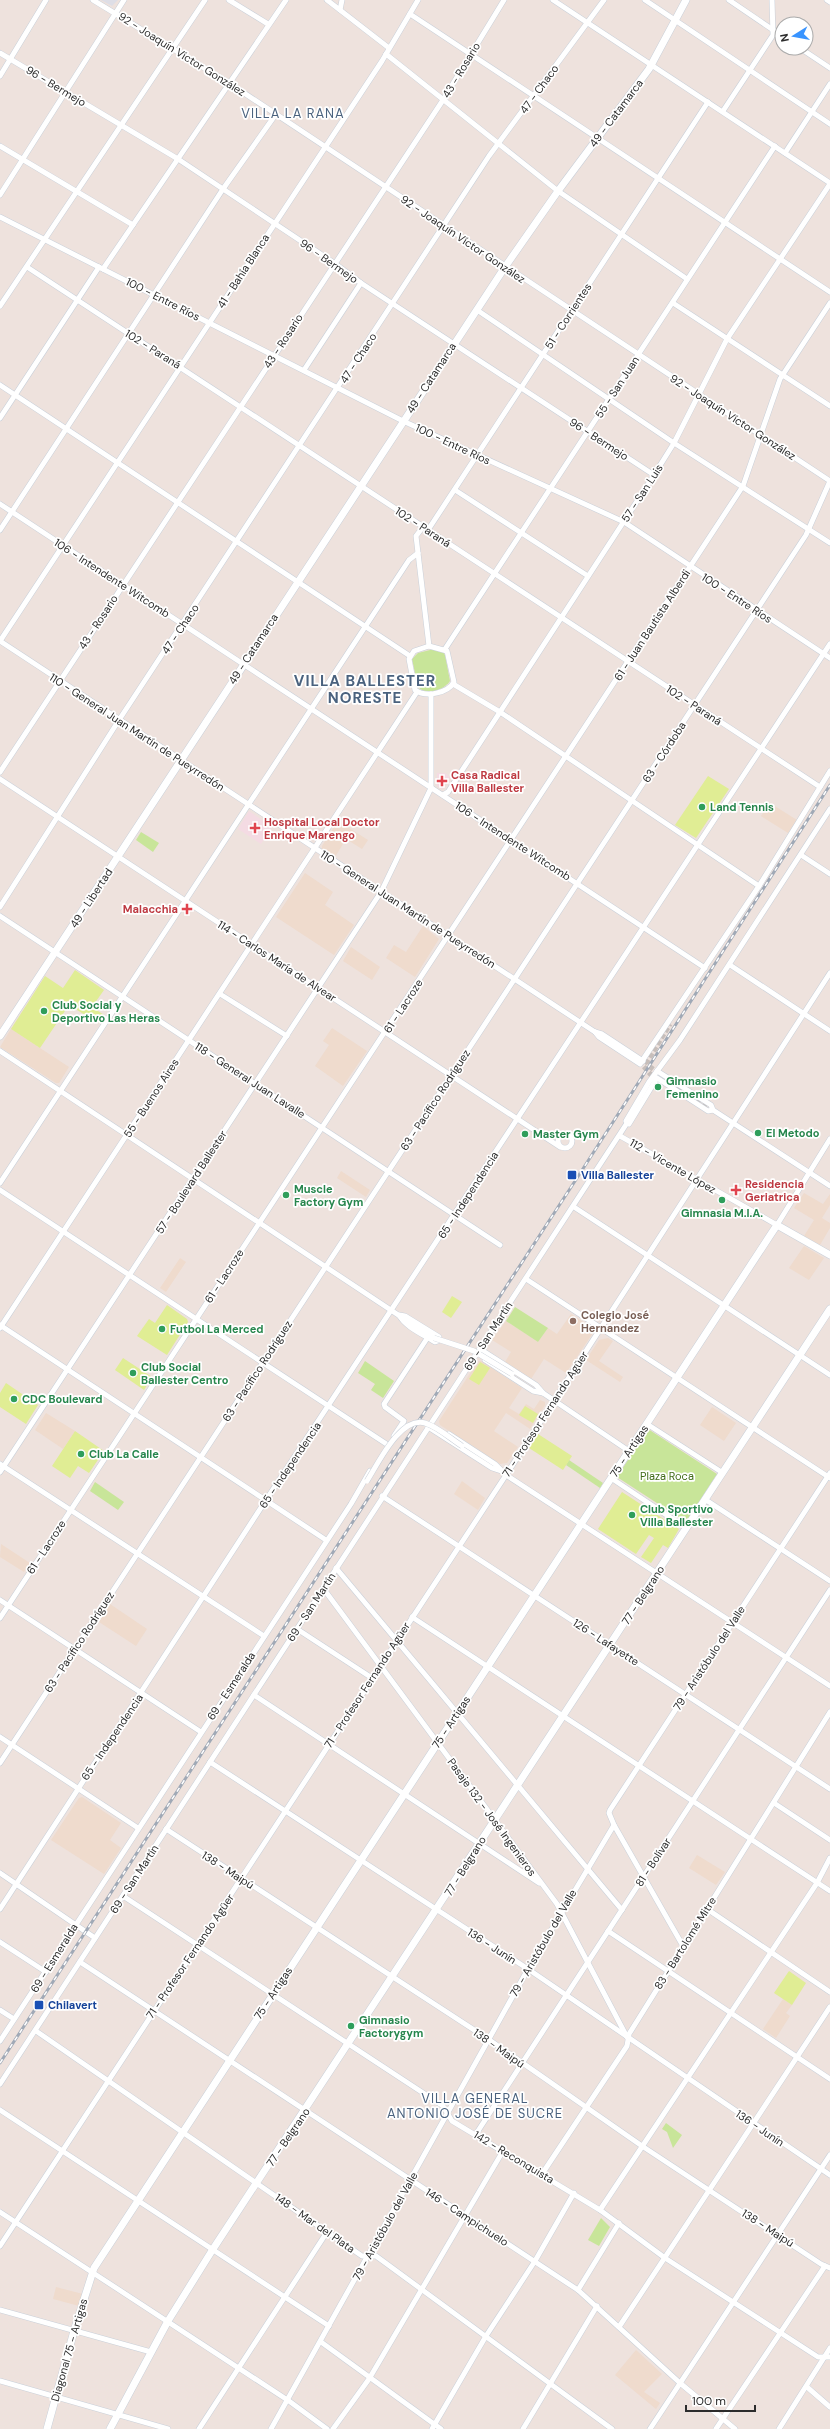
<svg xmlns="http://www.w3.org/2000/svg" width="830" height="2429" viewBox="0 0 830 2429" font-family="'DM Sans',sans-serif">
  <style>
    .industrial { fill: #dedee6 }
    .education { fill: #efdbcd }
    .medical { fill: #f4dbe3 }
    .green { fill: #c8e599 }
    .pitch { fill: #e0ed94 }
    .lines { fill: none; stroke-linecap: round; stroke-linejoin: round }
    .street-tunnel { stroke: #c7beba; stroke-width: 5; stroke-dasharray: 5 2.5; stroke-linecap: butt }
    .street-casing { stroke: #c9d0d9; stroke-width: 6 }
    .secondary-casing { stroke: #c9d0d9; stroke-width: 8 }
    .street { stroke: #fff; stroke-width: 5 }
    .secondary { stroke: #fff; stroke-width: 7 }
    .rail-casing { stroke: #a0a9b6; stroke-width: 3 }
    .rail { stroke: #fff; stroke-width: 1.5; stroke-dasharray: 4.5; stroke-linecap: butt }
    .street-bridge-casing { stroke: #c9d0d9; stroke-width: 6; stroke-linecap: butt }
    .street-bridge { stroke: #fff; stroke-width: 5 }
    .health-dot { fill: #e0444e; stroke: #fff; stroke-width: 1.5 }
    .leisure-dot { fill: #2e9e5b; stroke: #fff; stroke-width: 1.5 }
    .transit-dot { fill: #1a4fb4; stroke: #fff; stroke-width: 1.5 }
    .education-dot { fill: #8d6e63; stroke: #fff; stroke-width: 1.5 }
    .labels { text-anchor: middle; stroke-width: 3.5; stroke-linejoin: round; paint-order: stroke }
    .street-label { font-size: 11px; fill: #2c2c2c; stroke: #fff }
    .health-label { font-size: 11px; font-weight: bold; fill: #be3a42; stroke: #fff; text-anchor: start }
    .leisure-label { font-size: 11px; font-weight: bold; fill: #27864d; stroke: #fff; text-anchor: start }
    .transit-label { font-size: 11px; font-weight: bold; fill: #164399; stroke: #fff; text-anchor: start }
    .education-label { font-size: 11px; font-weight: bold; fill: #785e54; stroke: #fff; text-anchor: start }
    .park-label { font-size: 11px; fill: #416c18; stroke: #fff }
    .quarter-label { font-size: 13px; letter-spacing: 1px; fill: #4a627e; stroke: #fff }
    .district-label { font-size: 15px; font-weight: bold; letter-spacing: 1px; fill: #4a627e; stroke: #fff }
  </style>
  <rect width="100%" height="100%" fill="#eee2dd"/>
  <!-- industrial -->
  <path class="industrial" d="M101 0H118L112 6Z"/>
  <!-- education -->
  <g class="education">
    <path d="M770 803 797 820 788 833 761 816Z"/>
    <path d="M338 821 368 840 362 849 346 839 335 857 322 849V846Z"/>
    <path d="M305 873 333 892 325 905 354 925 334 955 276 917Z"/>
    <path d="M423 926 439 939 415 977 386 958 394 945 406 952Z"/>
    <path d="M351 947 380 967 372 980 343 961Z"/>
    <path d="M332 1028 367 1051 343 1086 315 1066 329 1045 323 1041Z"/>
    <path d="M11 1029 69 1067 59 1083H56L0 1047Z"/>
    <path d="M341 1171 370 1190 366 1197 337 1178Z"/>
    <path d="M804 1193 823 1204 830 1194V1205L822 1218 830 1223V1228L820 1245 804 1236 814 1220 794 1208Z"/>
    <path d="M804 1246 824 1258 809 1280 789 1268Z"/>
    <path d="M180 1258 186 1262 166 1292 160 1288Z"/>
    <path d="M571 1314 592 1328 593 1333 566 1373 544 1359 531 1379 505 1362 511 1352 492 1340 506 1321 538 1342 548 1328 557 1334Z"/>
    <path d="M608 1338 613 1341 599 1361 623 1377 620 1382 586 1360 599 1340Z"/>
    <path d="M478 1361H481L522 1388 509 1408 519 1414 526 1404 534 1409 540 1400 545 1402V1405L530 1429 506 1413 494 1431 518 1447 507 1463 500 1464 440 1425 439 1421Z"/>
    <path d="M712 1407 736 1423 724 1441 700 1425Z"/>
    <path d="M46 1413 75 1431 63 1449 35 1430Z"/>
    <path d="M462 1481 485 1498 478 1510 454 1494Z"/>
    <path d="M1 1544 30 1563 24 1572 0 1557Z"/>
    <path d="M110 1604 147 1629 136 1646 99 1622Z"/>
    <path d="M82 1797 121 1823 110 1840 121 1848 104 1874 51 1840 79 1798Z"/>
    <path d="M697 1855 725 1872 716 1885 689 1868Z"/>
    <path d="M783 1999 792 2005 786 2013 790 2016 776 2038 763 2029Z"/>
    <path d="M56 2287 83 2294 79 2306 53 2299Z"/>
    <path d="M636 2350 662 2374 644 2392 660 2403 656 2409 615 2375Z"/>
  </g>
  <!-- medical -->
  <g class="medical">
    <path d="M437 773H445L450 777 442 789 437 786Z"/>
    <path d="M249 811 272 827 261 844 238 829Z"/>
  </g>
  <!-- green -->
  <g class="green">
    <path d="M434 649 443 652 445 655 450 681C444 690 426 696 418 687L412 659 418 653Z"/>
    <path d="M141 832 159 843 153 852 136 840Z"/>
    <path d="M515 1307 548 1328 538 1342 506 1321Z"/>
    <path d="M365 1361 394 1381 383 1398 371 1390 375 1384 358 1373Z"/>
    <path d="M648 1429 717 1474 686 1522 617 1477Z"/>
    <path d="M569 1460 603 1483 600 1488 566 1465Z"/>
    <path d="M95 1482 124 1502 118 1510 90 1491Z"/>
    <path d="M666 2123 682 2135 673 2148 667 2132 662 2129Z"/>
    <path d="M601 2218 610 2227 599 2246 588 2240Z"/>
  </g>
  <!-- pitch -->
  <g class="pitch">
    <path d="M708 776 729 789 696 838 675 825Z"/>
    <path d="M75 970 104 990 92 1007 104 1015 98 1023 69 1005 40 1048 11 1029 45 976 63 988Z"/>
    <path d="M452 1296 462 1302 451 1318 442 1312Z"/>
    <path d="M167 1305 187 1319 188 1322 167 1355 137 1336 149 1319 155 1323Z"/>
    <path d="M123 1358 152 1377 144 1390 115 1370Z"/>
    <path d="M480 1362 490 1368 479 1385 469 1379Z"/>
    <path d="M6 1383 38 1405 26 1424 0 1407V1393Z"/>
    <path d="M525 1406 538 1414 533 1423 519 1415Z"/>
    <path d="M75 1431 104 1451 89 1473 78 1466 70 1478 52 1466Z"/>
    <path d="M538 1434 572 1456 563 1470 529 1448Z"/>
    <path d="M622 1492 679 1529 668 1548 663 1545 651 1563 641 1557 654 1538 649 1535 636 1554 598 1529Z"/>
    <path d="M789 1971 806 1983 792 2005 774 1993Z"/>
  </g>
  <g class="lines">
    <!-- street-tunnel -->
    <g class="street-tunnel">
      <path d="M639 1061 652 1076 653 1079"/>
      <path d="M659 1074 649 1066 647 1062 670 1024"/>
      <path d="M665 1079 713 1110"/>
    </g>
    <defs>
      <g id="street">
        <path d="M93 0 229 83 830 481"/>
        <path d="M229 0 268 24"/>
        <path d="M327 0 389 48"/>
        <path d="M553 0 830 183"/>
        <path d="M645 0 830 124"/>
        <path d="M729 0 782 36"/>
        <path d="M827 0 830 2"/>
        <path d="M340 10 342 0"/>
        <path d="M410 14 830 292"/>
        <path d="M800 48 830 68"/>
        <path d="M0 53 178 159 334 263 361 283 654 475"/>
        <path d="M386 54 558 191 687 279"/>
        <path d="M0 76 46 0"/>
        <path d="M723 111 773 35 772 0"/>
        <path d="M0 146 133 225"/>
        <path d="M785 153 830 84"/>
        <path d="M0 195 124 0"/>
        <path d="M0 217 403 421 624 522 830 658"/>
        <path d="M27 267 820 787"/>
        <path d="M103 269 286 0"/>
        <path d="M673 303 830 406"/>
        <path d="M0 306 205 0"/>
        <path d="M477 310 674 443 830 543"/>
        <path d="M304 370 361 283"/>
        <path d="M0 385 410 656"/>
        <path d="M0 418 99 267"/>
        <path d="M455 490 588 576"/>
        <path d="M0 504 705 968"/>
        <path d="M423 527 416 536 429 646"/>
        <path d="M0 530 223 189 276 114"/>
        <path d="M428 530 708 102"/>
        <path d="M0 641 595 1032 602 1034 643 1061"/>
        <path d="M0 641 382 61 418 0"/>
        <path d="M429 646 447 651 454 682C448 693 426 698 415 690L409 659 414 651Z"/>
        <path d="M445 649 775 146"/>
        <path d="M453 684 500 712 759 886"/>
        <path d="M0 772 443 100 504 0"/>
        <path d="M0 779 560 1147"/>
        <path d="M443 795 448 792 654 475 674 443 727 339 830 184"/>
        <path d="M801 855 830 874"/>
        <path d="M0 907 119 720 489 156 604 0"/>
        <path d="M0 916 500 1245"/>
        <path d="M730 965 830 1031"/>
        <path d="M220 994 287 1036"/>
        <path d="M595 1032 599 1037 640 1064 759 886 830 771"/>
        <path d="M0 1051 433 1338"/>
        <path d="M657 1071 711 1105 713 1110"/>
        <path d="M626 1121 649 1082 680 1040 830 809"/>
        <path d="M629 1124 657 1078 708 1111 713 1110 830 1186"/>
        <circle cx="565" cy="1141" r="7"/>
        <path d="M620 1136 777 1225 830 1139"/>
        <path d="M0 1183 409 560 418 553"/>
        <path d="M0 1190 388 1445"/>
        <path d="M574 1207 830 1375"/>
        <path d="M526 1279 830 1478"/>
        <path d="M399 1315 405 1316 439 1337 438 1341 435 1342C424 1335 405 1327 399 1315Z"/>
        <path d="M0 1325 326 1540"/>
        <path d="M0 1328 417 692"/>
        <path d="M480 1349 536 1385 543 1393 629 1451"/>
        <path d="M485 1360 533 1391 543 1393"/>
        <path d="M647 1424 723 1473"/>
        <path d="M428 1427 492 1468 501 1471"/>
        <path d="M449 1434 495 1464 506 1475 830 1686"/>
        <path d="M394 1436 404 1421 385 1407 384 1404 428 1337"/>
        <path d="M0 1464 264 1636"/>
        <path d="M0 1472 381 892 431 788V694"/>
        <path d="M611 1478 686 1528"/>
        <path d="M382 1496 830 1789"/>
        <path d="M706 1500 830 1581"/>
        <path d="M336 1568 622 1910"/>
        <path d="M323 1588 557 1904 627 2037"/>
        <path d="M0 1600 201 1732"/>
        <path d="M412 1617 830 1891"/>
        <path d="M0 1618 743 486 780 379 830 303"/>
        <path d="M297 1629 372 1678"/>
        <path d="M254 1695 539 1883"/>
        <path d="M0 1737 138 1828"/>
        <path d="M210 1762 528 1969 830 2175"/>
        <path d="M0 1763 806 535 830 481"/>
        <path d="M774 1803 830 1840"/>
        <path d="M614 1825 683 1946"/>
        <path d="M166 1829 488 2039 642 2146 821 2264 830 2268"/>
        <path d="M0 1873 95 1938"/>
        <path d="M123 1896 443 2106 452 2121 600 2210 665 2258 818 2357H830"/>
        <path d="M0 1909 266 1500 830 644"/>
        <path d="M707 1909 830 1992"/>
        <path d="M608 1931 830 2079"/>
        <path d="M0 1942 46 1972"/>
        <path d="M80 1962 578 2290 680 2383 735 2429"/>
        <path d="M0 2010 14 2019"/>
        <path d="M36 2031 362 2256H376L612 2429"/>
        <path d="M0 2041 351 1504 370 1471"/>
        <path d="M0 2084 629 1120"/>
        <path d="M0 2110 329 2326"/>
        <path d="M476 2134 830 1590"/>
        <path d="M542 2174 627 2046 629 2034 830 1712"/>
        <path d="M600 2210 817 1883 830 1858"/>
        <path d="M0 2212 289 2401 327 2429"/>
        <path d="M0 2246 506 1475 830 973"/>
        <path d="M578 2290 619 2223"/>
        <path d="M0 2310 151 2352"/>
        <path d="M619 2327 830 2007"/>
        <path d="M321 2342 441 2429"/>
        <path d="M0 2381 168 2429"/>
        <path d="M807 2387 830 2407"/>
        <path d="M199 2429 327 2232"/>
        <path d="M271 2429 528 1969 614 1825 609 1813 610 1810 830 1473"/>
        <path d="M333 2429 369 2379 503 2151"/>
        <path d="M432 2429 486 2336 535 2261 574 2193"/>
        <path d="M523 2429 597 2306"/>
        <path d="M650 2429 830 2155"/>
        <path d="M716 2429 825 2266"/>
        <path d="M779 2429 830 2348"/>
      </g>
      <g id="secondary">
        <path d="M0 1036 505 267 558 191 649 69 686 0"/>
        <path d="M47 2429 74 2331 94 2268 771 1234 777 1225 830 1255"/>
        <path d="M110 2429 168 2321 213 2249 830 1309"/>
      </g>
    </defs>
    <!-- street casing -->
    <use href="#street" class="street-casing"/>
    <!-- secondary casing -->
    <use href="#secondary" class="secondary-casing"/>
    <!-- street -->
    <use href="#street" class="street"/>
    <!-- secondary -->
    <use href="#secondary" class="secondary"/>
    <defs>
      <path id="rail" d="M0 2063 577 1178 830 785"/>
    </defs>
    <!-- rail casing -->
    <use href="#rail" class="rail-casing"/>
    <!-- rail -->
    <use href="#rail" class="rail"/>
    <defs>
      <g id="street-bridge">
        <path d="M434 1338 474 1351 512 1374"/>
        <path d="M367 1481C378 1464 400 1416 425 1423 438 1427 451 1439 462 1446"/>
      </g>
    </defs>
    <!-- street-bridge casing -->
    <use href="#street-bridge" class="street-bridge-casing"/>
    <!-- street-bridge -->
    <use href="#street-bridge" class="street-bridge"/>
  </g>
  <!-- markers -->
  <g class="health-dot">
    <path d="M440 775h4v4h4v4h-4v4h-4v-4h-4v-4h4z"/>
    <path d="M253 822h4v4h4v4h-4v4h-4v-4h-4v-4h4z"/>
    <path d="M185 903h4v4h4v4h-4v4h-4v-4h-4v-4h4z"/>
    <path d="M734 1184h4v4h4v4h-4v4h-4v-4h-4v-4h4z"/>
  </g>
  <g class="leisure-dot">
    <circle cx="702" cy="807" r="4"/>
    <circle cx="44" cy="1011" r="4"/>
    <circle cx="658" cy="1087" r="4"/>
    <circle cx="758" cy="1133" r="4"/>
    <circle cx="525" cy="1134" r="4"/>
    <circle cx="286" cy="1195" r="4"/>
    <circle cx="722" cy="1200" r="4"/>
    <circle cx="162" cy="1329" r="4"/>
    <circle cx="133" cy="1373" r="4"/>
    <circle cx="14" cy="1399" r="4"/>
    <circle cx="81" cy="1454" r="4"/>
    <circle cx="632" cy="1515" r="4"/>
    <circle cx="351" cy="2026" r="4"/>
  </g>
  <g class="transit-dot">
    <rect x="567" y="1170" width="10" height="10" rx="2"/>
    <rect x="34" y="2000" width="10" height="10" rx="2"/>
  </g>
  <circle class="education-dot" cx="573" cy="1321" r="4"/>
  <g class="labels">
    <!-- street labels -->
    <g class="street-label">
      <text transform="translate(182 54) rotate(32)" y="4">92 - Joaquín Víctor González</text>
      <text transform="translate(461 70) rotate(-59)" y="4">43 - Rosario</text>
      <text transform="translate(56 86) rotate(31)" y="4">96 - Bermejo</text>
      <text transform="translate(539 89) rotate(-54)" y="4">47 - Chaco</text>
      <text transform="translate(616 113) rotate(-53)" y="4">49 - Catamarca</text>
      <text transform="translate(463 239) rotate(34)" y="4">92 - Joaquín Víctor González</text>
      <text transform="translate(329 261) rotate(35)" y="4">96 - Bermejo</text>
      <text transform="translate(243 271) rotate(-57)" y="4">41 - Bahía Blanca</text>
      <text transform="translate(163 299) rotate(27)" y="4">100 - Entre Ríos</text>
      <text transform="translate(568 316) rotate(-57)" y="4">51 - Corrientes</text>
      <text transform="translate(283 341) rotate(-57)" y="4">43 - Rosario</text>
      <text transform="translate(153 349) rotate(32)" y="4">102 - Paraná</text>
      <text transform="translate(358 358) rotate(-57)" y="4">47 - Chaco</text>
      <text transform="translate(431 378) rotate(-57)" y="4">49 - Catamarca</text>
      <text transform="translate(617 387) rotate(-57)" y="4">55 - San Juan</text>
      <text transform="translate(733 417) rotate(33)" y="4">92 - Joaquín Víctor González</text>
      <text transform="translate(599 439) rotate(33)" y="4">96 - Bermejo</text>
      <text transform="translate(453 444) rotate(25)" y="4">100 - Entre Ríos</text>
      <text transform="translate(642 493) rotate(-57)" y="4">57 - San Luis</text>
      <text transform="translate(423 527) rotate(33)" y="4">102 - Paraná</text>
      <text transform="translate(112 578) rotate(33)" y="4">106 - Intendente Witcomb</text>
      <text transform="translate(737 598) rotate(33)" y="4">100 - Entre Ríos</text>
      <text transform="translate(98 622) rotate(-57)" y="4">43 - Rosario</text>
      <text transform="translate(652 625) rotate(-57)" y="4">61 - Juan Bautista Alberdi</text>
      <text transform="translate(180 629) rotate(-56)" y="4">47 - Chaco</text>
      <text transform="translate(253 649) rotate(-57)" y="4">49 - Catamarca</text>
      <text transform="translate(694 705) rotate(33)" y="4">102 - Paraná</text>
      <text transform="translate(137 732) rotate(33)" y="4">110 - General Juan Martín de Pueyrredón</text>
      <text transform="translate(664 752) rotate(-57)" y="4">63 - Córdoba</text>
      <text transform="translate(513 841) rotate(33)" y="4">106 - Intendente Witcomb</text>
      <text transform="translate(91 898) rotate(-57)" y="4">49 - Libertad</text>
      <text transform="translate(408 909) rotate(33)" y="4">110 - General Juan Martín de Pueyrredón</text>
      <text transform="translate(277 961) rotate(33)" y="4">114 - Carlos María de Alvear</text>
      <text transform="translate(403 1006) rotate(-57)" y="4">61 - Lacroze</text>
      <text transform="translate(250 1080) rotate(33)" y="4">118 - General Juan Lavalle</text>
      <text transform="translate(151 1098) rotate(-57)" y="4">55 - Buenos Aires</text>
      <text transform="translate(435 1100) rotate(-57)" y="4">63 - Pacífico Rodríguez</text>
      <text transform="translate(673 1166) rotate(30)" y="4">112 - Vicente López</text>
      <text transform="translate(191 1182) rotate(-57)" y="4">57 - Boulevard Ballester</text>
      <text transform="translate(468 1195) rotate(-57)" y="4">65 - Independencia</text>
      <text transform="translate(224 1276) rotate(-57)" y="4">61 - Lacroze</text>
      <text transform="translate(488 1336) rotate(-57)" y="4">69 - San Martín</text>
      <text transform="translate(257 1371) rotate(-57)" y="4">63 - Pacífico Rodríguez</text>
      <text transform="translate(545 1414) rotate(-57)" y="4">71 - Profesor Fernando Agüer</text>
      <text transform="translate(629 1451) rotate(-57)" y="4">75 - Artigas</text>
      <text transform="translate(290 1465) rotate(-56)" y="4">65 - Independencia</text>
      <text transform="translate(46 1547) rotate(-57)" y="4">61 - Lacroze</text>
      <text transform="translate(643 1595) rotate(-57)" y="4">77 - Belgrano</text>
      <text transform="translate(311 1607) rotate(-57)" y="4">69 - San Martín</text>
      <text transform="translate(79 1642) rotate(-57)" y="4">63 - Pacífico Rodríguez</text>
      <text transform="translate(606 1642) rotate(33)" y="4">126 - Lafayette</text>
      <text transform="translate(709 1658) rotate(-57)" y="4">79 - Aristóbulo del Valle</text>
      <text transform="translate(367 1685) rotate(-57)" y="4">71 - Profesor Fernando Agüer</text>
      <text transform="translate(231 1686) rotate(-57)" y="4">69 - Esmeralda</text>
      <text transform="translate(451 1722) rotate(-57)" y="4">75 - Artigas</text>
      <text transform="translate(112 1737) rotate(-56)" y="4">65 - Independencia</text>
      <text transform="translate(492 1817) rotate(54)" y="4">Pasaje 132 - José Ingenieros</text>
      <text transform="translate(653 1862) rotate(-57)" y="4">81 - Bolívar</text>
      <text transform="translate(465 1866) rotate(-58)" y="4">77 - Belgrano</text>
      <text transform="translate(228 1870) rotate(33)" y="4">138 - Maipú</text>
      <text transform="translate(134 1879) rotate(-57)" y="4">69 - San Martín</text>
      <text transform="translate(543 1943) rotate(-60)" y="4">79 - Aristóbulo del Valle</text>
      <text transform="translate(685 1943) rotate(-58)" y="4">83 - Bartolomé Mitre</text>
      <text transform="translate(492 1946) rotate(33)" y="4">136 - Junín</text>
      <text transform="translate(190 1956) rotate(-56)" y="4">71 - Profesor Fernando Agüer</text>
      <text transform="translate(54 1958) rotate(-58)" y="4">69 - Esmeralda</text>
      <text transform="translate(273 1993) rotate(-57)" y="4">75 - Artigas</text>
      <text transform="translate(499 2048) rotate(35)" y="4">138 - Maipú</text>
      <text transform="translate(760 2128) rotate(34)" y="4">136 - Junín</text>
      <text transform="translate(288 2137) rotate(-56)" y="4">77 - Belgrano</text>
      <text transform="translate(514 2157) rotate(31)" y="4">142 - Reconquista</text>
      <text transform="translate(467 2217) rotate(33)" y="4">146 - Campichuelo</text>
      <text transform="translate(315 2223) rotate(35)" y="4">148 - Mar del Plata</text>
      <text transform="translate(385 2226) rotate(-61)" y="4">79 - Aristóbulo del Valle</text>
      <text transform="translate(768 2228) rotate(33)" y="4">138 - Maipú</text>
      <text transform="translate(69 2350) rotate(-74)" y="4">Diagonal 75 - Artigas</text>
    </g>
    <!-- health labels -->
    <g class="health-label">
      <text x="451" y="779">Casa Radical<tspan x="451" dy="13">Villa Ballester</tspan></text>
      <text x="264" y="826">Hospital Local Doctor<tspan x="264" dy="13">Enrique Marengo</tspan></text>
      <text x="178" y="913" text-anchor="end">Malacchia</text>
      <text x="745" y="1188">Residencia<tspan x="745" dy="13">Geriatrica</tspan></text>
    </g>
    <!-- leisure labels -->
    <g class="leisure-label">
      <text x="710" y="811">Land Tennis</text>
      <text x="52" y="1009">Club Social y<tspan x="52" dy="13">Deportivo Las Heras</tspan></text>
      <text x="666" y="1085">Gimnasio<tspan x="666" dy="13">Femenino</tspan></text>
      <text x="766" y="1137">El Metodo</text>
      <text x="533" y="1138">Master Gym</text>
      <text x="294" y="1193">Muscle<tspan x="294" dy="13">Factory Gym</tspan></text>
      <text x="722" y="1217" text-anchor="middle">Gimnasia M.I.A.</text>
      <text x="170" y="1333">Futbol La Merced</text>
      <text x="141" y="1371">Club Social<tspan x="141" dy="13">Ballester Centro</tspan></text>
      <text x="22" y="1403">CDC Boulevard</text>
      <text x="89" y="1458">Club La Calle</text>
      <text x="640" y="1513">Club Sportivo<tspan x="640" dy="13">Villa Ballester</tspan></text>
      <text x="359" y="2024">Gimnasio<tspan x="359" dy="13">Factorygym</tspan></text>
    </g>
    <!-- transit labels -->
    <g class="transit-label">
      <text x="581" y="1179">Villa Ballester</text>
      <text x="48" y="2009">Chilavert</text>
    </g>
    <!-- education labels -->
    <g class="education-label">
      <text x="581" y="1319">Colegio José<tspan x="581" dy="13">Hernandez</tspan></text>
    </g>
    <!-- park labels -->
    <g class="park-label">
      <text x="667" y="1480">Plaza Roca</text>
    </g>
    <!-- quarter labels -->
    <g class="quarter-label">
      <text x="293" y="118">VILLA LA RANA</text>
      <text x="475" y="2103">VILLA GENERAL<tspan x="475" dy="15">ANTONIO JOSÉ DE SUCRE</tspan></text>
    </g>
    <!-- district labels -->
    <g class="district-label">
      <text x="365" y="686">VILLA BALLESTER<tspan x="365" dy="17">NORESTE</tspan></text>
    </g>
  </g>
  <!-- north arrow -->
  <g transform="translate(794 36) rotate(259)"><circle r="19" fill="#ffffff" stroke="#ababab"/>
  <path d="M0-3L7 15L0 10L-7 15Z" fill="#3994ff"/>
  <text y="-6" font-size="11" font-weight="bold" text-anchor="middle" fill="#2c2c2c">N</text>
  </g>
  <!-- scale -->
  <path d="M686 2405v6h69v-6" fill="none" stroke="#2c2c2c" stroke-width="2"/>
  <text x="692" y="2405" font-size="12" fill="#2c2c2c" stroke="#ffffff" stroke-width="3" paint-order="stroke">100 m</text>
</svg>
